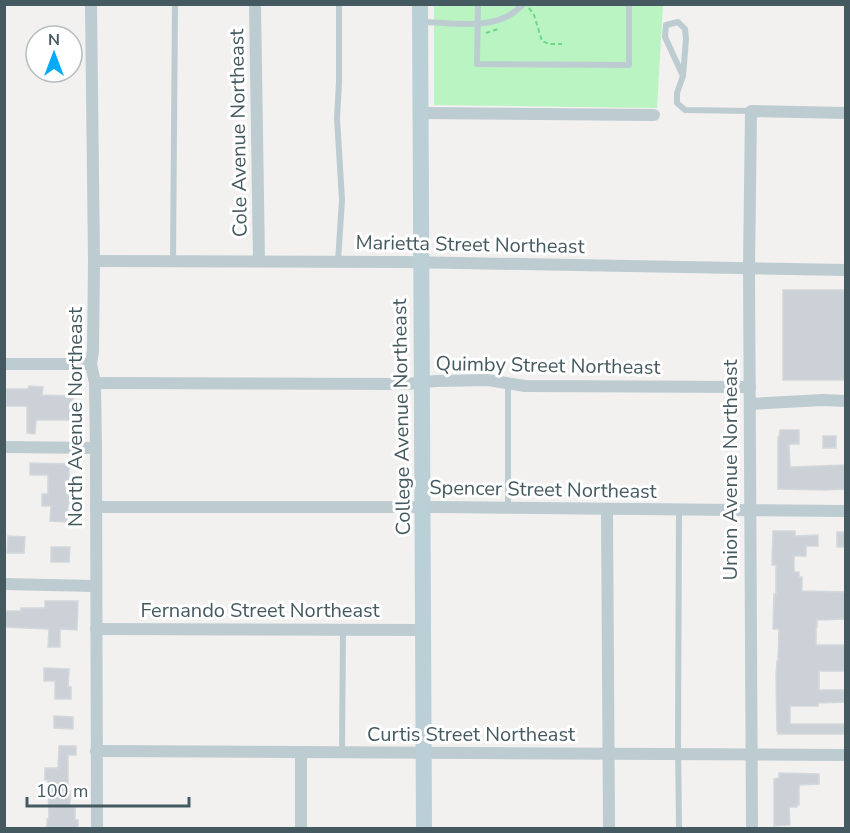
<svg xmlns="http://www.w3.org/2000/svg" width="850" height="833" viewBox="0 0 850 833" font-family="'Nunito Sans',sans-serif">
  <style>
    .green { fill: #baf4c2 }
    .building { fill: #cbd1d6; stroke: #d3d8dc; stroke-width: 1.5 }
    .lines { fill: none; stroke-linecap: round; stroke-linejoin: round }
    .path { stroke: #6ed689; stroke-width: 2; stroke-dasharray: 4.5 3; stroke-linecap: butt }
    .lane { stroke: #bcccd1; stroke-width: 6 }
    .street { stroke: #bcccd1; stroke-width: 12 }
    .secondary { stroke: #bbcfd6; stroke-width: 16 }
    .labels { text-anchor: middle; stroke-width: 6; stroke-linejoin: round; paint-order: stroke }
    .street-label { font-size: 20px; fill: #455a60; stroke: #fff }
  </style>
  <rect width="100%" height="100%" fill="#f3f0f0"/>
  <!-- green -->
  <path class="green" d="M434 5H663L657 108 434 105Z"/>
  <!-- building -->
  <g class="building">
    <rect x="783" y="290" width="63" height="90"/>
    <path d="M29 386 43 387 42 395 73 396V420H36L35 434 27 433V406H6V389H28Z"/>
    <path d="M780 430H799V444H789L790 467 846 465V489L824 490 778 489V437H779Z"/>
    <rect x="823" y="436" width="13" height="12"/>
    <path d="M30 463 69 464V506H68L67 522 50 521 51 506H42V494H48V475H30Z"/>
    <path d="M773 531H795V536L818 535V546H806V556H794V572H799V577H802V591L846 592V619L817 620V627H816V645H846V671H819V690H846V702L818 703V706H790V724H846V734H778V731H777L776 676 777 661H778L779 629H773L774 594H776V565H772Z"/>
    <rect x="837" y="532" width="9" height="15"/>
    <path d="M8 536 25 537 24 553H7Z"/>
    <path d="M51 547H70L69 562H51Z"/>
    <path d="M45 601H78L77 630 60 629V647H48L49 629 4 627V611H21V608H45Z"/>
    <path d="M44 668 69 669 68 687H71V699H55V681H44Z"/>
    <path d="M54 716 73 717V729L54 728Z"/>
    <path d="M59 746H76V755H68V791H70V807H75V820H78V828H47V819H49L48 780H45V768H58Z"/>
    <path d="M779 773 819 774V784L799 785V805H797V807H789L790 825 774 826V779L779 778Z"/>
  </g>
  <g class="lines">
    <!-- path -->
    <g class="path">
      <path d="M529 8 534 15 542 41 549 44H562"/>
      <path d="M486 33 498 29"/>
    </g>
    <!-- lane -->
    <g class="lane">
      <path d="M478 4 477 64 629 65V4"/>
      <path d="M420 22C454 22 498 33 523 4"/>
      <path d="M683 76 686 39 685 29 678 22 666 25 665 37 683 76 677 93V103L685 110 751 111"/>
      <path d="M173 261 175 4"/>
      <path d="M338 261 342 200 337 118 339 82V4"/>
      <path d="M508 507V383"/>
      <path d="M679 509 678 740 679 828"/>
      <path d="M342 752 343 630"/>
    </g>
    <!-- street -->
    <g class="street">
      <path d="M91 4 94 261 93 351 91 364 95 383 96 448 97 828"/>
      <path d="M255 4 259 261"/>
      <path d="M420 113 654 115"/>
      <path d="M94 261 406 262 846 270"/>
      <path d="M4 364H91"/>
      <path d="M95 383 407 384 436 381 488 380 525 386 750 387"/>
      <path d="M750 404 823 400 846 401"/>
      <path d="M4 447 96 448"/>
      <path d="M96 507H437L846 511"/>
      <path d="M607 509 609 828"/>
      <path d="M4 584 95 586"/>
      <path d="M96 629 424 630"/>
      <path d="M96 751 846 755"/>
      <path d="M301 753V828"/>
      <path d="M752 828 749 268 751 111 846 113"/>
    </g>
    <!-- secondary -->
    <path class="secondary" d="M420 4 424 828"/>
  </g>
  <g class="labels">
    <!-- street labels -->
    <g class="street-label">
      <text transform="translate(238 133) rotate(-91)" y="7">Cole Avenue Northeast</text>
      <text transform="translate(470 244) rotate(1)" y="7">Marietta Street Northeast</text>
      <text transform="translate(548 365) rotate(1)" y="7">Quimby Street Northeast</text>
      <text transform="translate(75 417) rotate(-90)" y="7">North Avenue Northeast</text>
      <text transform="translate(401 417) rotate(-91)" y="7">College Avenue Northeast</text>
      <text transform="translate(730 470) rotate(-90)" y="7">Union Avenue Northeast</text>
      <text transform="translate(543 489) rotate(1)" y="7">Spencer Street Northeast</text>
      <text x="260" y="617">Fernando Street Northeast</text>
      <text x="471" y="741">Curtis Street Northeast</text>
    </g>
  </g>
  <!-- border -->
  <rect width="850" height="833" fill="none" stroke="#455a60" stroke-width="12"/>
  <!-- north arrow -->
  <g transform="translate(54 54)"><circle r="28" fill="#ffffff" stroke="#b5bdbf" stroke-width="1.5"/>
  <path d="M0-4.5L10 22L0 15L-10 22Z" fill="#05abf7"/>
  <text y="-9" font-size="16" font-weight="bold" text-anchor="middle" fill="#455a60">N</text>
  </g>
  <!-- scale -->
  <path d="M27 797v9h162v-9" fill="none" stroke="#455a60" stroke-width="3"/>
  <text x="36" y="797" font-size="18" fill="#455a60" stroke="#ffffff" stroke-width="4.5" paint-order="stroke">100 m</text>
</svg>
